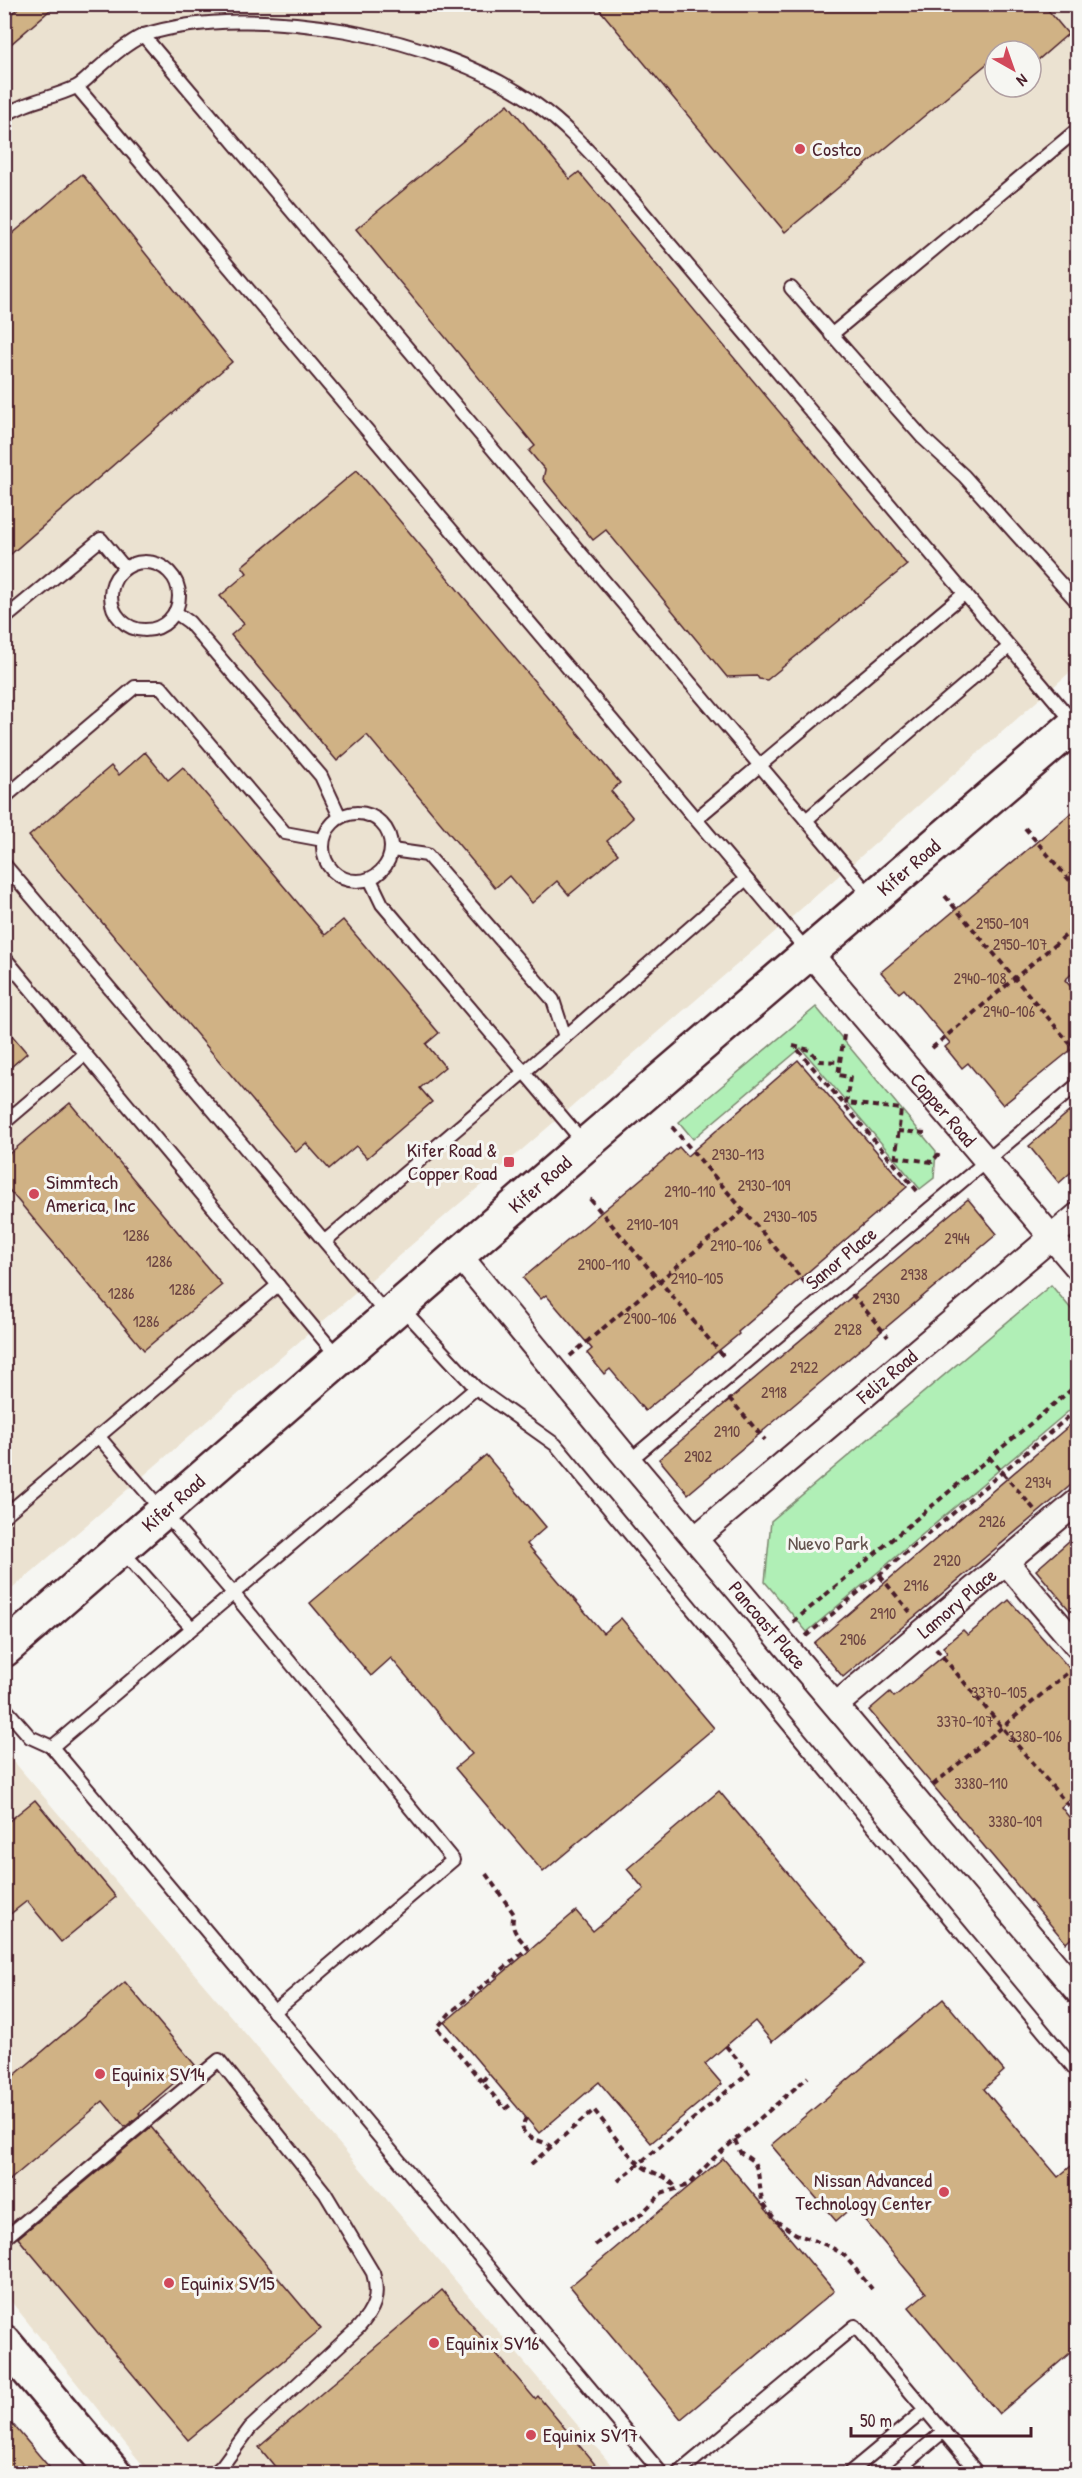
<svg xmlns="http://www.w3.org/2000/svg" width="1082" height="2478" viewBox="0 0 1082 2478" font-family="'Patrick Hand',sans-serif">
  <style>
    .built { fill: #ebe2d1; fill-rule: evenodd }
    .green { fill: #b0efb6; stroke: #7d8770; stroke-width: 1.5 }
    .building { fill: #d0b285; stroke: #4a1f2b; stroke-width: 1.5 }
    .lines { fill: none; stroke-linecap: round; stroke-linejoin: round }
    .lane-casing { stroke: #4a1f2b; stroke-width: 16 }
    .street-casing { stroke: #4a1f2b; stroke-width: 28 }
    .secondary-casing { stroke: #4a1f2b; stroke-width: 38 }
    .path { stroke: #4a1f2b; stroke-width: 4; stroke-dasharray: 6 4.5; stroke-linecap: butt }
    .lane { stroke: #f6f6f2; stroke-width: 12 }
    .street { stroke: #f6f6f2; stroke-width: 24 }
    .secondary { stroke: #f6f6f2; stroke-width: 33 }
    .poi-dot { fill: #d1495b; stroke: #f6f6f2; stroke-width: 2 }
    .labels { text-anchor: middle; stroke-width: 6; stroke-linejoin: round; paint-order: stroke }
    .number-label { font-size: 16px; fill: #6c4442 }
    .poi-label { font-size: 20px; fill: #4a1f2b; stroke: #f6f6f2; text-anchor: start }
    .street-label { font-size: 20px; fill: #4a1f2b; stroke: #f6f6f2 }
    .park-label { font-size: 20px; fill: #64534e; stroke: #f6f6f2 }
  </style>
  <rect width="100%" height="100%" fill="#f6f6f2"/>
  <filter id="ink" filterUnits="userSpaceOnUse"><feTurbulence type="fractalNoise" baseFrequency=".0167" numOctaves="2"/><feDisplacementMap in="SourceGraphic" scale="12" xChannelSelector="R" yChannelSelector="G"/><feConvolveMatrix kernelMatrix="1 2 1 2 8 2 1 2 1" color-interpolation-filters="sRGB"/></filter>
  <g filter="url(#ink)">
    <!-- built -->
    <g class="built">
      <path d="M5 5H1077V666L777 930 5 1595ZM995 51H1031V87H995Z"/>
      <path d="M4 1750 428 2248 618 2473H149L5 2294Z"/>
    </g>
    <!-- green -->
    <g class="green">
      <path d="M816 1007 936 1151 934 1178 920 1189 801 1048 693 1139 679 1122Z"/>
      <path d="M1051 1285 1077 1316V1404L807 1632 765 1582 771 1521Z"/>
    </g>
    <!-- building -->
    <g class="building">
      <path d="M23 4H57L4 50V20Z"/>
      <path d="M595 4H1043L1068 34 1031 66V51H995V57L785 232Z"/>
      <path d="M508 104 570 179 579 172 907 565 767 680 759 679 757 676 727 677 606 530 593 540 543 479 545 470 529 451 535 446 356 229Z"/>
      <path d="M82 174 232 362 4 560V241Z"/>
      <path d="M357 470 620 783 611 791 633 818 607 841 618 854 569 895 557 881 532 903 509 876 495 888 367 735 337 761 231 635 244 624 220 596 247 573 242 566Z"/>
      <path d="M145 752 168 780 183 767 325 935 343 920 439 1033 426 1044 445 1067 420 1088 432 1102 367 1158 356 1146 329 1169 306 1143 296 1152 29 836 111 766 119 775Z"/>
      <path d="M1077 808V969L1065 980 1077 994V1045L1003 1105 968 1063 962 1068 945 1047 950 1043 904 989 899 993 881 972Z"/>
      <path d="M4 1026 27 1053 4 1073Z"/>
      <path d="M798 1060 907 1187 738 1332 739 1334 645 1411 610 1369 604 1374 587 1353 592 1349 546 1295 541 1299 523 1278 679 1147 687 1156Z"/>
      <path d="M70 1103 222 1285 144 1350 4 1184V1158Z"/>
      <path d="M1077 1105V1167L1059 1183 1029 1146Z"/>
      <path d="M968 1199 997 1234 688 1494 659 1459Z"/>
      <path d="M1077 1419V1480L843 1677 814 1643Z"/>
      <path d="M486 1455 546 1527 527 1544 603 1633 621 1618 714 1728 543 1872 455 1768 472 1754 391 1658 371 1676 310 1603Z"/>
      <path d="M1077 1534V1619L1036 1570Z"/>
      <path d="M1009 1600 1077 1677V1793L1061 1807 1077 1827V1933L1066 1943 869 1710 890 1692 894 1697 947 1653 943 1647 963 1630 968 1635Z"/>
      <path d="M719 1791 864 1964 772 2042 755 2021 705 2064 722 2084 651 2143 599 2082 539 2133 445 2022 576 1911 593 1931 644 1889 627 1869Z"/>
      <path d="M35 1800 116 1897 61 1942 27 1901 4 1919V1825Z"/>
      <path d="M125 1982 195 2065 139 2113 140 2115 125 2127 103 2101 4 2185V2084Z"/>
      <path d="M943 1999 1004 2071 984 2089 1058 2177 1077 2161V2347L999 2414 909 2307 926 2293 853 2206 836 2221 771 2145Z"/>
      <path d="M151 2127 321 2329 188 2440 18 2238Z"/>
      <path d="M723 2158 834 2291 681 2419 570 2286Z"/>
      <path d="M442 2290 535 2399 538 2396 603 2474H281L259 2447Z"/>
      <path d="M4 2414 55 2474H4Z"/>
    </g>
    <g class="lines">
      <defs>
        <g id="lane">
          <path d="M143 35 871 897"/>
          <path d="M77 87 808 952"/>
          <path d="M4 116C28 100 51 99 76 87 82 84 88 78 93 73 108 60 125 44 144 35 255 0 442 36 537 105 568 127 593 156 619 184L1074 723"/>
          <path d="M791 288 922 437 964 476 1078 603"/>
          <path d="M831 335 1078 129"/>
          <circle cx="145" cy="596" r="34"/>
          <path d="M175 612 189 622 321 776 340 817"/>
          <path d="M4 619 101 539 125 568"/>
          <path d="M4 798 135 687H161L285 833 323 840"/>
          <circle cx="357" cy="847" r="34"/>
          <path d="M696 819 965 593"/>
          <path d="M806 820 1009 647"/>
          <path d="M392 850 427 855 553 1000 565 1037"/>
          <path d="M4 864 388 1316"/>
          <path d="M370 879 382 904 584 1143"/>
          <path d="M4 957 338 1357"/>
          <path d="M4 1123 85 1054"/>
          <path d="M325 1241 565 1037 746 879"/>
          <path d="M401 1307 476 1388"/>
          <path d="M98 1436 233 1593 453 1860 274 2012"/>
          <path d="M629 1461 1078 1084"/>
          <path d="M4 1516 278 1285"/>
          <path d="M122 1551 192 1628"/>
          <path d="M4 1707 30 1737 52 1747 662 2474"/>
          <path d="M52 1747 476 1388 556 1445 1078 2073"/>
          <path d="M4 2239 219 2060 325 2193 373 2273C380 2297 374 2310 358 2328L250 2428 222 2466 213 2474"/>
          <path d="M677 2474 855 2326 979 2474"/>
          <path d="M848 2474 925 2410"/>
          <path d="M893 2474 944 2431"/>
        </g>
        <g id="street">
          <path id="s1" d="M809 952 1078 1268"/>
          <path id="s2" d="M459 1255 629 1461 1078 1992"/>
          <path id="s3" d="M696 1538 1078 1215"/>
          <path d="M1006 1562 1078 1647"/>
          <path id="s4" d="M836 1705 1078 1501"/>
        </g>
        <g id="secondary">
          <path id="s5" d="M4 1650 585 1145 1078 722"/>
          <path d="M4 2342 115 2474"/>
        </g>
      </defs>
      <!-- lane casing -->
      <use href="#lane" class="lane-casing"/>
      <!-- street casing -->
      <use href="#street" class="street-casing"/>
      <!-- secondary casing -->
      <use href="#secondary" class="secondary-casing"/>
      <!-- path -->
      <g class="path">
        <path d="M1071 682 1078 689"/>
        <path d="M1025 828 1078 890"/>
        <path d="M945 896 1078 1053"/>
        <path d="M844 1035 838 1075 850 1077 846 1103 901 1109 895 1164"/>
        <path d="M793 1046 810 1050 819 1061 840 1062"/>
        <path d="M932 1048 1078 925"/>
        <path d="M798 1050 919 1193"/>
        <path d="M672 1127 808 1286"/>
        <path d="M898 1131 926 1133"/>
        <path d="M895 1157 932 1162 941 1151"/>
        <path d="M590 1199 724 1357"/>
        <path d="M852 1294 888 1337"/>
        <path d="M570 1356 744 1210"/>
        <path d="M729 1398 765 1440"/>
        <path d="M989 1457 1034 1509"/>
        <path d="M880 1576 910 1612"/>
        <path d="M793 1622 1078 1384"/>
        <path d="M806 1636 1078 1409"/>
        <path d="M936 1649 1078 1817"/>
        <path d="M933 1785 1072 1669"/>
        <path d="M486 1874 514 1914C509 1930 519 1937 528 1948L450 2013 437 2028 505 2109 513 2103"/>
        <path d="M482 2081 489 2074"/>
        <path d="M526 2118 522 2126C524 2141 541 2138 551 2147"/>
        <path d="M735 2140 740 2152 754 2162 758 2172 762 2201 776 2221 796 2234 829 2246 844 2255 872 2289"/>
        <path d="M531 2164 594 2110C608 2127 625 2153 642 2166 653 2175 670 2175 676 2189"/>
        <path d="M618 2181 749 2073 726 2046"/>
        <path d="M595 2245 617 2228 639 2216 661 2194 688 2185 714 2158 808 2077"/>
      </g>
      <!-- lane -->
      <use href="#lane" class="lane"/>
      <!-- street -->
      <use href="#street" class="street"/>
      <!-- secondary -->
      <use href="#secondary" class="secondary"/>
    </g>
  </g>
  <!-- markers -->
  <g class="poi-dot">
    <circle cx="800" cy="149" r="6"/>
    <rect x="503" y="1156" width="12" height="12" rx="3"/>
    <circle cx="34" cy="1194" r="6"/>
    <circle cx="100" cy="2074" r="6"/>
    <circle cx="944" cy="2192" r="6"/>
    <circle cx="169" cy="2283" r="6"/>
    <circle cx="434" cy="2343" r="6"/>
    <circle cx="531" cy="2435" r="6"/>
  </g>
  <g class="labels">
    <!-- number labels -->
    <g class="number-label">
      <text x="1002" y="929">2950-109</text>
      <text x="1020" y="950">2950-107</text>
      <text x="980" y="984">2940-108</text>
      <text x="1009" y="1017">2940-106</text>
      <text x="738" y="1160">2930-113</text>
      <text x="764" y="1191">2930-109</text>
      <text x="690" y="1197">2910-110</text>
      <text x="790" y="1222">2930-105</text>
      <text x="652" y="1230">2910-109</text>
      <text x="136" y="1241">1286</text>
      <text x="957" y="1244">2944</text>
      <text x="736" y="1251">2910-106</text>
      <text x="159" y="1267">1286</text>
      <text x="604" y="1270">2900-110</text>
      <text x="914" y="1280">2938</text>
      <text x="697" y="1284">2910-105</text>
      <text x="182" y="1295">1286</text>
      <text x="121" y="1299">1286</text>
      <text x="886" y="1304">2930</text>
      <text x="650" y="1324">2900-106</text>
      <text x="146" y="1327">1286</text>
      <text x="848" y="1335">2928</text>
      <text x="804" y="1373">2922</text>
      <text x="774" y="1398">2918</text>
      <text x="727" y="1437">2910</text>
      <text x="698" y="1462">2902</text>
      <text x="1038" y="1488">2934</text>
      <text x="992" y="1527">2926</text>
      <text x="947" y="1566">2920</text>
      <text x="916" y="1591">2916</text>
      <text x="883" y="1619">2910</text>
      <text x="853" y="1645">2906</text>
      <text x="999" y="1698">3370-105</text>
      <text x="965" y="1727">3370-107</text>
      <text x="1035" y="1742">3380-106</text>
      <text x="981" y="1789">3380-110</text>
      <text x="1015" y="1827">3380-109</text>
    </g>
    <!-- poi labels -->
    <g class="poi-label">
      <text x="812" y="156">Costco</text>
      <text x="497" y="1157" text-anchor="end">Kifer Road &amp;<tspan x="497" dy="23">Copper Road</tspan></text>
      <text x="46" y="1189">Simmtech<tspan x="46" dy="23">America, Inc</tspan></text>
      <text x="112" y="2081">Equinix SV14</text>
      <text x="932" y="2187" text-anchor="end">Nissan Advanced<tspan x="932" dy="23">Technology Center</tspan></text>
      <text x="181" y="2290">Equinix SV15</text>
      <text x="446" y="2350">Equinix SV16</text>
      <text x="543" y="2442">Equinix SV17</text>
    </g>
    <!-- street labels -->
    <g class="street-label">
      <text dy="7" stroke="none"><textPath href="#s5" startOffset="1196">Kifer Road</textPath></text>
      <text dy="7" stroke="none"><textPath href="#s1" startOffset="207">Copper Road</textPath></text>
      <text dy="7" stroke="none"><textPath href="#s5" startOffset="710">Kifer Road</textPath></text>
      <text transform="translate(841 1258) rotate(-40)" y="7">Sanor Place</text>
      <text dy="7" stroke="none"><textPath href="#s3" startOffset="250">Feliz Road</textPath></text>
      <text dy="7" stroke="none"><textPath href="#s5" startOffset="224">Kifer Road</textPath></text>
      <text dy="7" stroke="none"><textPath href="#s4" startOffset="158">Lamory Place</textPath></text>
      <text dy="7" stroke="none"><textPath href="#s2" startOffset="482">Pancoast Place</textPath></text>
    </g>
    <!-- park labels -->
    <g class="park-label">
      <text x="828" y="1550">Nuevo Park</text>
    </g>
  </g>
  <!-- margin -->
  <rect width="1082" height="2478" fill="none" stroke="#f6f6f2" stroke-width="24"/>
  <rect x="12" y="12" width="1058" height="2454" fill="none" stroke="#4a1f2b" stroke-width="2" filter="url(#ink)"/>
  <!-- north arrow -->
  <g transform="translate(1013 69) rotate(140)"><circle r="28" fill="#f6f6f2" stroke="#b1a0a2" stroke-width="1.5"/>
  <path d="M0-4.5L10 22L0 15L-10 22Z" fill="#d1495b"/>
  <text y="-9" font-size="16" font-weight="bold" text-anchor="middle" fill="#4a1f2b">N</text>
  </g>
  <!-- scale -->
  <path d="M851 2427v9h180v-9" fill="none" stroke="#4a1f2b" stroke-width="3"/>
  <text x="860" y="2427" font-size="18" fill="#4a1f2b" stroke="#f6f6f2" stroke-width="4.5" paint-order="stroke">50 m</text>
</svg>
